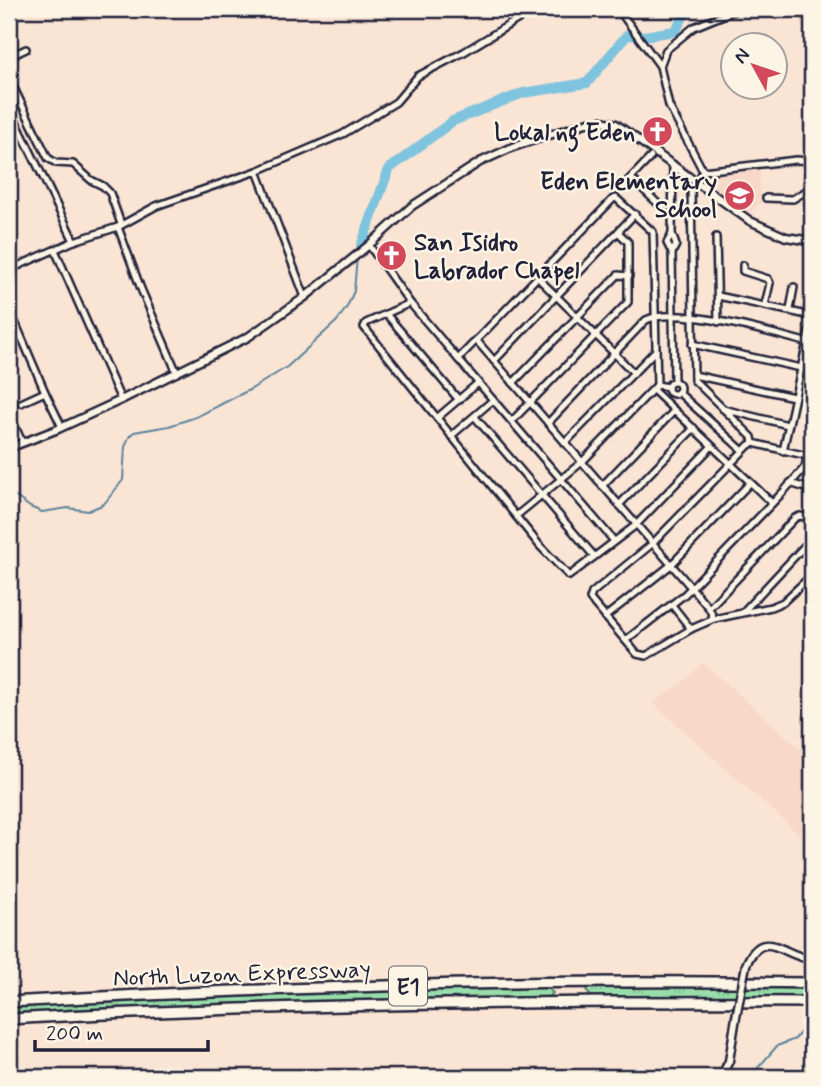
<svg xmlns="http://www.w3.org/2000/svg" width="821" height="1086" viewBox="0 0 821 1086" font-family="Mynerve,sans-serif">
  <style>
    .built { fill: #f8d8c9 }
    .grass { fill: url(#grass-tufts); stroke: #5e8072; stroke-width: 2 }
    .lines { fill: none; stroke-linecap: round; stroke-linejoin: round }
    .stream { stroke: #59839d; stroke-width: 2 }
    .river { stroke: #7ec4de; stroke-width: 10 }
    .minor-casing { stroke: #22223b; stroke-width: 10 }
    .tertiary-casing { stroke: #22223b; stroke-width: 11 }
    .motorway-casing { stroke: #22223b; stroke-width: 14 }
    .minor { stroke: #fcf5e5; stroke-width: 5 }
    .tertiary { stroke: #fcf5e5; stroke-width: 6 }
    .motorway { stroke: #fcf5e5; stroke-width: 9 }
    .tertiary-bridge-casing { stroke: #22223b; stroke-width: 11; stroke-linecap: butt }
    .tertiary-bridge { stroke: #fcf5e5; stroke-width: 6 }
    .labels { text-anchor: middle; stroke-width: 5; stroke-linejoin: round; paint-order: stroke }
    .shield { fill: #fcf5e5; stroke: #63616e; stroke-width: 2 }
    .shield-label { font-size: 23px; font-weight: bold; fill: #22223b }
    .poi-label { font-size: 24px; font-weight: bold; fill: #22223b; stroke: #fcf5e5; text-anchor: end }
    .street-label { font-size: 24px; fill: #22223b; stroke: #fcf5e5 }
  </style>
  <defs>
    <pattern id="grass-tufts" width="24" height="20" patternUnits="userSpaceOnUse" patternTransform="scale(1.75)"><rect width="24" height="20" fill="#99deaa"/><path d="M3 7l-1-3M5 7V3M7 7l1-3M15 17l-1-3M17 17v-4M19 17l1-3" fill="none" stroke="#84be93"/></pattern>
  </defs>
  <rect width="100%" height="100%" fill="#fae4d4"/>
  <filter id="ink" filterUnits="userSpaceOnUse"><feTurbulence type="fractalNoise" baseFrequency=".0143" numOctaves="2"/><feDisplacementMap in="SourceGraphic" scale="14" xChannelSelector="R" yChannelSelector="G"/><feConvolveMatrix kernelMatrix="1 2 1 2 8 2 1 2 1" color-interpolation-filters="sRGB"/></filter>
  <g filter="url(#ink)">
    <!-- built -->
    <g class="built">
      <path d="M759 169 761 203 747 216 709 186 706 175Z"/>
      <path d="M703 663 812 759V846L653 703 681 684Z"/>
    </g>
    <!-- grass -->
    <g class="grass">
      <path d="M686 985 810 986 806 997 591 996 586 991 588 988 593 987Z"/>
      <path d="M546 987 553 993 547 998 9 1016V1005L316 992Z"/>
    </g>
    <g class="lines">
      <!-- stream -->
      <g class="stream">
        <path d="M9 492 30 507 42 512 68 508 88 511 104 504 123 480 125 447 129 437 134 432 169 426 196 417 253 388 287 367 337 321 347 307 354 291 357 257"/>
        <path d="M750 1077 777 1046 795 1039 812 1018"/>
      </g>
      <!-- river -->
      <path class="river" d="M361 246 389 169 453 121 523 93 587 83 627 35 644 36 675 31 688 9"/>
      <defs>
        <g id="minor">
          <path d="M618 9 660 66"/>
          <path d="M9 57 26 49"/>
          <path d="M9 78 48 158 56 163 73 164 91 180 103 186 110 193 121 224"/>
          <path d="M9 107 74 241"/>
          <path d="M673 164 672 234 676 245 672 253 674 382"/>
          <path d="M257 171 305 297"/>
          <path d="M703 171 796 160 812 161"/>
          <path d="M631 178 672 217"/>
          <path d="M697 183 703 171 669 106 660 66 666 50 694 27 738 9"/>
          <path d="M623 186 651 157"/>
          <path d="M691 186 694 380 752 437 753 443"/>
          <path d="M766 198 793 199 806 191H812"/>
          <path d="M118 227 141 289 177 373"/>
          <path d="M672 234 667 243 672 253"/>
          <path d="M716 237 718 322"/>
          <path d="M369 245 410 303 614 541"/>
          <path d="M55 250 121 400"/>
          <path d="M743 265V271L768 279 770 283 765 305"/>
          <path d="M9 270 74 241 118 227 156 206 257 171 343 134 396 102 418 76 464 52 535 9"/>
          <path d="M537 277 634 373"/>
          <path d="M718 296 812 316"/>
          <path d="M410 303 366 323 364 327 540 546 569 576 636 525 711 447"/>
          <path d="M9 308 45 392"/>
          <path d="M790 310 794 287"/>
          <path d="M387 315 459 400"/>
          <path d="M476 340 709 608 714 619"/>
          <path d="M692 344 801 368"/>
          <path d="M458 359 613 199 616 198 653 232 657 385"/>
          <path d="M494 361 635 214"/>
          <path d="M694 375 794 397"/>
          <circle cx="674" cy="388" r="6"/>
          <path d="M513 383 618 275 629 276"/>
          <path d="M653 390 772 503"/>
          <path d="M678 392 742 450"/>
          <path d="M21 403 45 392 62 427"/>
          <path d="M723 409 788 425"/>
          <path d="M9 413 22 442"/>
          <path d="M475 417 594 556"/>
          <path d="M437 418 478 383"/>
          <path d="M512 421 628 302V242L618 232"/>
          <path d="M548 423 646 320C678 305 776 334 812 344"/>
          <path d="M451 436 493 400"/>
          <path d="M565 443 656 350"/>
          <path d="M783 451 812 319"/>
          <path d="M812 457 753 443 749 445 652 544 592 593 590 599 637 654 646 656 691 629 714 619 771 607 783 602 812 575"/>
          <path d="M790 483 812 490"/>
          <path d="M602 486 674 411"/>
          <path d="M619 505 694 428"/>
          <path d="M516 516 582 462 657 385 668 387"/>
          <path d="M672 605 691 629"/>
          <path d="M709 608 795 518 800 516 812 518"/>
          <path d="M743 612 812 538"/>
          <path d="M605 617 671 565 750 483"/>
          <path d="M626 640 685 594 784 491 805 467 812 436"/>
        </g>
        <g id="tertiary">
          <path d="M9 448 58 429 121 400 248 337 305 297 369 245 412 206 480 162 513 147 589 122 601 121 616 124 750 221 786 237 812 241"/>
          <path d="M746 965C763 924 785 958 812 959"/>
          <path d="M721 1077 729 1061 736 1017"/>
        </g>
        <g id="motorway">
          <path d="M9 1002C276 987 545 978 812 983"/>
          <path d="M9 1019C276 1004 544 1001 812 1002"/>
        </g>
      </defs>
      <!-- minor casing -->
      <use href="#minor" class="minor-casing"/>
      <!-- tertiary casing -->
      <use href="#tertiary" class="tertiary-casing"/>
      <!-- motorway casing -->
      <use href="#motorway" class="motorway-casing"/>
      <!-- minor -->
      <use href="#minor" class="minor"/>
      <!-- tertiary -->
      <use href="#tertiary" class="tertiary"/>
      <!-- motorway -->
      <use href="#motorway" class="motorway"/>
      <defs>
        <path id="tertiary-bridge" d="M736 1017 746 965"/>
      </defs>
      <!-- tertiary-bridge casing -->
      <use href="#tertiary-bridge" class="tertiary-bridge-casing"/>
      <!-- tertiary-bridge -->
      <use href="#tertiary-bridge" class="tertiary-bridge"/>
    </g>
  </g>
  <!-- icons -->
  <defs>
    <symbol id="church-disc" viewBox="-11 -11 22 22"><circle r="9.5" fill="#d1495b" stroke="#fcf5e5"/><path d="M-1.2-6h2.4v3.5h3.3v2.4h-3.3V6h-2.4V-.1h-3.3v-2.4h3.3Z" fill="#fff"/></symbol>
    <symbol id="school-disc" viewBox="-11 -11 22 22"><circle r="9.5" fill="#d1495b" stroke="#fcf5e5"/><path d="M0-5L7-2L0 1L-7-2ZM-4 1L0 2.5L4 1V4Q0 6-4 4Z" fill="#fff"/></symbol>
  </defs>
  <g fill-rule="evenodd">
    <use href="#church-disc" x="640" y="114" width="35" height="35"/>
    <use href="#school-disc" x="722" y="178" width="35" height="35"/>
    <use href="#church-disc" x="374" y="238" width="35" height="35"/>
  </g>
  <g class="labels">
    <!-- shield labels -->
    <rect class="shield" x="389" y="966.5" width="38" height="39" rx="5"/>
    <g class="shield-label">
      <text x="408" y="994">E1</text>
    </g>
    <!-- poi labels -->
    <g class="poi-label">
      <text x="635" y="140">Lokal ng Eden</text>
      <text x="717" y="189">Eden Elementary<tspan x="717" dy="28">School</tspan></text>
      <text x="414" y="250" text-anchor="start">San Isidro<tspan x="414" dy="28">Labrador Chapel</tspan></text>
    </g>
    <!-- street labels -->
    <g class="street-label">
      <text transform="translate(242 973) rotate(-2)" y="8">North Luzon Expressway</text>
    </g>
  </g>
  <!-- margin -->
  <rect width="821" height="1086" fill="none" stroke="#fcf5e5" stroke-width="35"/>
  <rect x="18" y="18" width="786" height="1051" fill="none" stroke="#22223b" stroke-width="2.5" filter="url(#ink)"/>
  <!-- north arrow -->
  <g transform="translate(754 66) rotate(310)"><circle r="33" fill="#fcf5e5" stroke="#a5a1a1" stroke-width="2"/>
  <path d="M0-5L12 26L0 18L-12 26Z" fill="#d1495b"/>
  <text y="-10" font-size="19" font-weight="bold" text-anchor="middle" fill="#22223b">N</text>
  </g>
  <!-- scale -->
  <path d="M35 1040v10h173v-10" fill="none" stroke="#22223b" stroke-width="3.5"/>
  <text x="46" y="1040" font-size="21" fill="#22223b" stroke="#fcf5e5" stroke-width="5" paint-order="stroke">200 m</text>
</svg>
